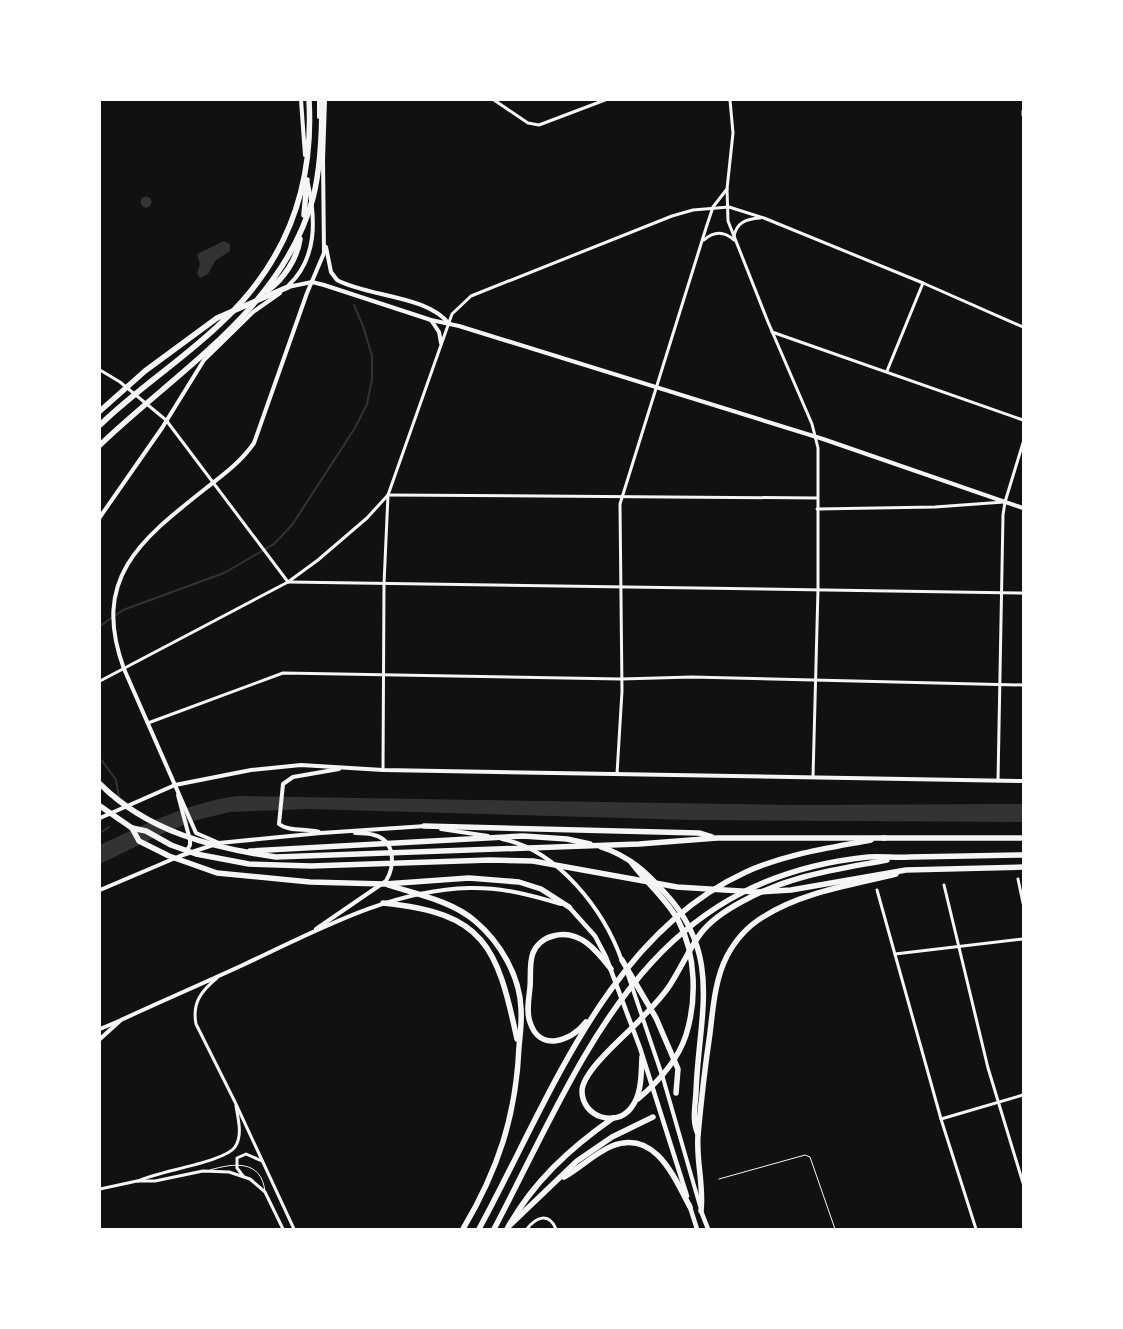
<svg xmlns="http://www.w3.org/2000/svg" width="1123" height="1329" viewBox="0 0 1123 1329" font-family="'Alegreya Sans',sans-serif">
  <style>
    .water { fill: #333 }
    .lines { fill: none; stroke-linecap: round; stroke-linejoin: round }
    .stream { stroke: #333; stroke-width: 2 }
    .service { stroke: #f5f5f5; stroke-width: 1 }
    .minor { stroke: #f5f5f5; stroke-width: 3 }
    .tertiary { stroke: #f5f5f5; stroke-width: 4 }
    .secondary { stroke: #f5f5f5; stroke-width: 4.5 }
    .motorway { stroke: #f5f5f5; stroke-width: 5.5 }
  </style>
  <rect width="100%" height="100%" fill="#111"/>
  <!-- water -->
  <g class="water">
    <circle cx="146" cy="202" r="5.5"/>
    <path d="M224 241 230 244V251L215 261 208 274 200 278 197 274 200 264 197 254Z"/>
    <path d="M237 796 787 805 1023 804V822L692 820 307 809 230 812 197 820 164 833 100 864V845C145 824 188 803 237 796Z"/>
  </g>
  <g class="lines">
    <!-- stream -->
    <g class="stream">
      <path d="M100 626 123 610 224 573 274 544 292 525 355 428 367 404 372 379V356L363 326 354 305"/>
      <path d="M100 758 116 780 119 798"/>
      <path d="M100 833 109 827"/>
    </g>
    <!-- service -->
    <g class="service">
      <path d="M210 1170C233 1163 262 1159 265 1192"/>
      <path d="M719 1179 805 1155 810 1157 835 1229"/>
    </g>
    <!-- minor -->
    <g class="minor">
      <path d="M494 100 528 123 539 125 605 100"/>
      <path d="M730 100 733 133 727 189 728 221 768 322 812 424 818 448V589L813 777"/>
      <path d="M1023 111V115"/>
      <path d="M734 237C736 222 747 219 760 218"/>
      <path d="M704 240C714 231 724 231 734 240"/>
      <path d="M772 332 1023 420"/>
      <path d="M100 370 120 382 166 420 288 582"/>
      <path d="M887 371 923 283"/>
      <path d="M388 495 817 498"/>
      <path d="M817 509 935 507 1004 502"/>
      <path d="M288 582 1023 593"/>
      <path d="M100 681 288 582 318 560 367 518 388 495 452 314 471 296 672 216 693 210 729 207 764 218 923 283 1023 327"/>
      <path d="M148 723 283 673 621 679 692 677 1023 685"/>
      <path d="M383 770 384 584 388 495"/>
      <path d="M617 774 622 691 620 504 706 228 713 207 727 189"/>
      <path d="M998 781 1003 515 1005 502 1023 443"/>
      <path d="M1018 879 1023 903"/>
      <path d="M944 885 988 1068 1023 1183"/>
      <path d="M877 890 941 1119 976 1229"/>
      <path d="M895 954 1023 939"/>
      <path d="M217 978C201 991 192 1003 196 1024L235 1102 294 1229"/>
      <path d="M941 1119 1023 1095"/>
      <path d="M243 1176 237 1168V1158L246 1154 262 1161"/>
      <path d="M138 1181C158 1171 225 1162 235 1147 243 1135 238 1119 236 1106"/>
      <path d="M100 1189 137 1181H155L203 1171 229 1172 250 1179 265 1192 283 1229"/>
      <path d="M527 1229C536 1217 549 1212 556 1229"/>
    </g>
    <!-- tertiary -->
    <g class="tertiary">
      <path d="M301 100 305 155"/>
      <path d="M319 100V117"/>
      <path d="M326 247 331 272 337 280C368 297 427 295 449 324"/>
      <path d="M289 285C317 258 316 220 308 184"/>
      <path d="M288 287 312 282 324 285 431 320 459 326 823 439 1023 508"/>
      <path d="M431 320 439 332 441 343"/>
      <path d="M100 517 162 428 204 360 253 312 280 293"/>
      <path d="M178 795 190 840V845L186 852"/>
      <path d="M100 818 175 785 251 770 301 765 383 770 1023 781"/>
      <path d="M441 829 488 836"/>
      <path d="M319 832C307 828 289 832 279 824L283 784 293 777 339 769"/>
      <path d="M502 839C558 850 604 910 622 961"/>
      <path d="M219 843 196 833 124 669C91 579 139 541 205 489 223 475 241 462 254 443L307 293 324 253 323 160 325 100"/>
      <path d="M100 890 180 856 219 843 321 833 426 826"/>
      <path d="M316 929 386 881C395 866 396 841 374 835 368 833 361 833 355 833"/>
      <path d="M627 972 663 1078 700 1206"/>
      <path d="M100 1029 119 1021"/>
      <path d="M100 1039 121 1020C162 1001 204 983 245 964 316 931 389 890 469 888 501 887 531 895 561 904"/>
    </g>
    <!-- secondary -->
    <g class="secondary">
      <path d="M569 907 595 936 606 957 640 1048 687 1196"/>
      <path d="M689 1204 697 1229"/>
      <path d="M701 1211 708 1229"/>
    </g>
    <!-- motorway -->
    <g class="motorway">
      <path d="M304 215 307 180"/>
      <path d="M267 291C284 279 297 259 300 239"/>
      <path d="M100 411 145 371 217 318 288 287"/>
      <path d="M100 425C138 388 184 359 222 322 286 262 314 187 309 100"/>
      <path d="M100 445C178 370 282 309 313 198 321 167 322 132 322 100"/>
      <path d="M100 784C147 831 212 848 276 857L639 844 717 838H885"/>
      <path d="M100 806 132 828 146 831 171 845 196 854 249 864 311 866 490 860 533 861 677 887 757 892 791 890 906 870 1023 867"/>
      <path d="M424 826 699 833 712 837"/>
      <path d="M132 828 139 841 169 856 217 873 310 882 385 884 469 878 519 882 541 889 569 907"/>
      <path d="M883 838H1023"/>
      <path d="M601 847C629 856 646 872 665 893 724 956 698 1018 696 1093 695 1107 692 1122 698 1134"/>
      <path d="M250 851 523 836 567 839 590 844"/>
      <path d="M631 862C646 883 667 899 679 922 696 955 697 1000 686 1035 678 1060 658 1082 638 1099"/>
      <path d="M388 885C416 894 452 901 475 921 500 942 520 976 521 1009 522 1022 520 1035 519 1047 516 1116 498 1170 463 1229"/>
      <path d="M383 903C485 913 497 946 517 1039"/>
      <path d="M622 960 656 1018 678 1069 676 1093"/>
      <path d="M586 1022C571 1042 539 1052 530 1022 526 1012 529 998 530 987 531 977 529 963 533 953 536 945 544 938 553 936 579 928 597 951 611 969"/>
      <path d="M642 1057C641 1075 642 1094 631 1108 616 1128 582 1117 582 1091 582 1072 623 1037 638 1022 649 1010 661 999 670 985 681 968 689 949 701 933 711 920 728 909 743 901 791 875 834 870 887 860"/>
      <path d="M564 1177C580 1168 595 1153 612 1146 655 1129 674 1177 690 1207"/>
      <path d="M701 1211C704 1185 696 1161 698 1135 701 1102 705 1067 710 1033 713 1008 715 979 727 956 735 941 748 926 763 917 802 892 852 885 896 874"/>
      <path d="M509 1226 577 1161 612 1137 653 1117"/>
      <path d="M479 1229C548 1103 606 936 746 872 785 854 829 848 871 840"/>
      <path d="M494 1229C585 1056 644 880 868 857 882 856 896 858 910 857 948 856 985 856 1023 855"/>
      <path d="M507 1229C533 1182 569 1149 613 1118"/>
    </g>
  </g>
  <!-- border -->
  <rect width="1123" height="1329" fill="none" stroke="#ffffff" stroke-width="202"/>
</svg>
